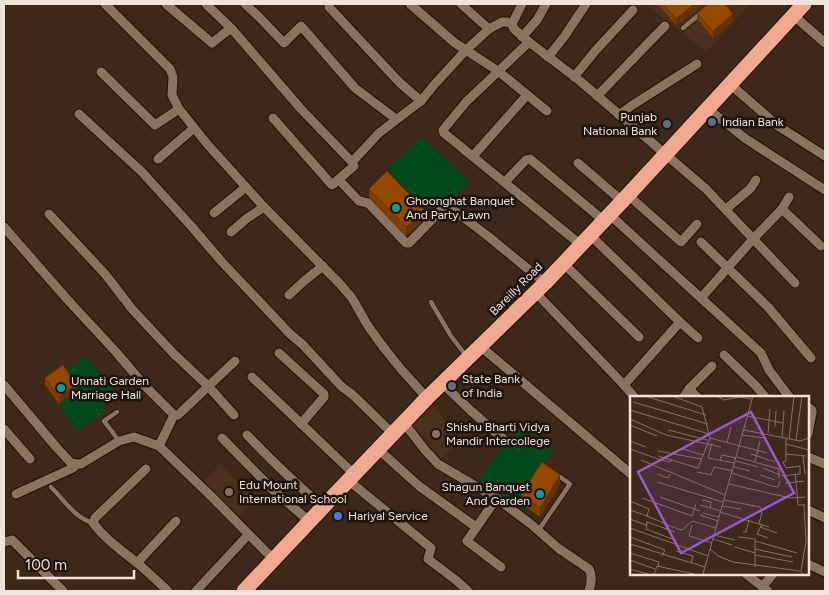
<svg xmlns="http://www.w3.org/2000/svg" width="829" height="595" viewBox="0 0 829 595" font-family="Figtree,sans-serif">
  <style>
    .built { fill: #4a2f1c }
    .green { fill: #00491c }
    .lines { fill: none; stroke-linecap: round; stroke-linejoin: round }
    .lane-casing { stroke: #231104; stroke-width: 6 }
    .street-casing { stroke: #231104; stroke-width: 11 }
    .highway-casing { stroke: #231104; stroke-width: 17 }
    .path { stroke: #89776b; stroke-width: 1; stroke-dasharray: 1 4; stroke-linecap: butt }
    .lane { stroke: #8b7362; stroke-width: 4.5 }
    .street { stroke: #8b7362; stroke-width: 9 }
    .highway { stroke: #f1a890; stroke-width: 15 }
    .wall { fill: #803e00 }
    .shaded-wall { fill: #683200 }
    .building { fill: #954800; stroke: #683200 }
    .service-dot { fill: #5c6f8a; stroke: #1d140d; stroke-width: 2 }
    .culture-dot { fill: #0f9aa8; stroke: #1d140d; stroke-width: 2 }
    .education-dot { fill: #8d6e63; stroke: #1d140d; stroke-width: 2 }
    .shop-dot { fill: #3f7fe0; stroke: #1d140d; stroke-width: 2 }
    .labels { text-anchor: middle; stroke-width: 5; stroke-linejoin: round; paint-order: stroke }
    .poi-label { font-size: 12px; fill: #f1e3d9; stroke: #1d140d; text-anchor: start }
    .street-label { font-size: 12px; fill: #f1e3d9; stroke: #1d140d }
    .inset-road { fill: none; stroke: #857366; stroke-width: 1 }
    .view { fill: #985ac6; fill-opacity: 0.15; stroke: #985ac6; stroke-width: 2.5 }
    .inset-edge { fill: none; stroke: #f1e3d9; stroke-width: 2.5 }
  </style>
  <rect width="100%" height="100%" fill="#3d281a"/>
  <!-- built -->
  <g class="built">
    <path d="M645 4H750L707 52Z"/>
    <path d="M433 405 460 442 439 460 411 426Z"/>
    <path d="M220 464 256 500 236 519 202 484Z"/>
  </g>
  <!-- green -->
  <g class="green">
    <path d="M421 138 470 182 449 202 444 199 424 219 382 175Z"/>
    <path d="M86 357 118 396 101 409 103 413 77 431 59 404 76 390 63 372Z"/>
    <path d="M522 425 553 452 544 463 549 467 521 504 527 509 523 514 478 482 504 446 506 447Z"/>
  </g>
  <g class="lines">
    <defs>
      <g id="lane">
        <path d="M683 28 701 13"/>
        <path d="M431 302 451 336 467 357"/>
        <path d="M117 412 104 421 119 441"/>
        <path d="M51 487C64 500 75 518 93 523"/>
        <path d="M538 531 570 484 556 474"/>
      </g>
      <g id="street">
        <path d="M105 4 170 69 173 77 172 95 179 109 208 145 264 207 340 284 352 298 368 326 384 348 400 368 427 398"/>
        <path d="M166 4 212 43 231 28"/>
        <path d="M206 4 231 28 301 109 352 162 379 133 421 101 434 85 466 50 489 29 502 22H507L512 24"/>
        <path d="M245 4 257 15 284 43 301 26 355 88 396 119"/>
        <path d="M410 4 455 43 498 71 547 111"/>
        <path d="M461 4 489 29"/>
        <path d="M522 4 512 24 514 29 529 42 580 81 706 189 795 283"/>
        <path d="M329 7 400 83 421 101"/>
        <path d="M793 15 825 43"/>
        <path d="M522 37 537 20 546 4"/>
        <path d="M529 42 466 102 443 130 444 133 581 245"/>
        <path d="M548 57 564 37 586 4"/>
        <path d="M101 72 155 125 179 109"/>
        <path d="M574 77 596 50 633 10"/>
        <path d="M730 84 778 126 825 156"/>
        <path d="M597 96C620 73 642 49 665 26"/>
        <path d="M708 109 746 139 825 190"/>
        <path d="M79 114 142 172 192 227 222 262 290 334 303 345 341 386 354 396 393 434"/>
        <path d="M619 115 631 106 697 64"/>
        <path d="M273 118 332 185 354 166 352 162"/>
        <path d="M473 156 527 95"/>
        <path d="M158 159 194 128"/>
        <path d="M578 163 622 201"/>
        <path d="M339 180 359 201 368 203 406 243H409L444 207 447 205 489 237 545 283"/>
        <path d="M505 182 526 160 530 159 603 220"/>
        <path d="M628 195 681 242 697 224"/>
        <path d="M726 209 750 189 756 180"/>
        <path d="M782 209 821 246"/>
        <path d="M214 213 246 187"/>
        <path d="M49 214 105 274 132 309 173 353 208 386 234 415"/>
        <path d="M609 214 761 353 769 370 790 398"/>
        <path d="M4 227 66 298 116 352 145 386 174 415H178L235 361"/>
        <path d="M231 232 246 219 264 207"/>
        <path d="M590 235 680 322 698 338"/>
        <path d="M701 242 768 307 811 358"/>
        <path d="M563 263 639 337"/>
        <path d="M535 292 624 385 635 398"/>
        <path d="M289 295 304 281 323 266"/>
        <path d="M701 298 753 239 782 209 789 197"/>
        <path d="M480 346 632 475"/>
        <path d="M279 353 324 394V397L301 424"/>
        <path d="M724 355 756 386 766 398"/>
        <path d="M252 377 354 474"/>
        <path d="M442 383 470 410 508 443"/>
        <path d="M4 385 57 448 71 463 76 464H81L119 441 134 437 159 446 212 497 274 560"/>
        <path d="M624 385 680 322"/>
        <path d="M689 389 698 398"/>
        <path d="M683 398 689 389 712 366"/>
        <path d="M808 407 812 410V413L808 434"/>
        <path d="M404 423 425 450 438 464 499 500 532 525 558 548 589 569C593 576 591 584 589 591"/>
        <path d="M4 429 30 459"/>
        <path d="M247 435C271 460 296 484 323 507"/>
        <path d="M222 438 272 489 309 521"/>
        <path d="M159 446 174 415"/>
        <path d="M378 449 419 486 476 527"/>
        <path d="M808 457 825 464"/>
        <path d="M146 469 95 518 93 523C105 539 121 550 136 562 147 571 158 582 168 591"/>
        <path d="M348 480 431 548 428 559 457 581 468 591"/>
        <path d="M16 494 73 468 76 464"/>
        <path d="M496 499 467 541 501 567"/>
        <path d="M808 510 825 518"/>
        <path d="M4 542 12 540 63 591"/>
        <path d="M137 563 176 521"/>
        <path d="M808 564 825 572"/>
        <path d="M746 574 768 591"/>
        <path d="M762 587 773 574"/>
        <path d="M196 591 248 535"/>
      </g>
      <path id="highway" d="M244 591 323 507 427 398 545 283 628 195 804 4"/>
    </defs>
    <!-- lane casing -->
    <use href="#lane" class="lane-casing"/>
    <!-- street casing -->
    <use href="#street" class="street-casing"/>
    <!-- highway casing -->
    <use href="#highway" class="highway-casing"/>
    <!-- path -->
    <g class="path">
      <path d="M96 409 101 417"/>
      <path d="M514 447 521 451"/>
    </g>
    <!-- lane -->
    <use href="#lane" class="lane"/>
    <!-- street -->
    <use href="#street" class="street"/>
    <!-- highway -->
    <use href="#highway" class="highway"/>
  </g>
  <!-- wall -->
  <g class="wall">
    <path d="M658 4H703L676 25Z"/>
    <path d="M697 13 733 21 713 38 697 19Z"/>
    <path d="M369 189 424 219 406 236 369 198Z"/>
    <path d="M45 378 76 390 59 404 45 385Z"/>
    <path d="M560 484 540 517 521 504V495Z"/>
  </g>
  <!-- shaded-wall -->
  <g class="shaded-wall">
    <path d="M694 4H703L676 25V19Z"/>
    <path d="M733 14V21L713 38V31Z"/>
    <path d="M424 210V219L406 236V227Z"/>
    <path d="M76 384V390L59 404V397Z"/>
    <path d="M560 475V484L540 517V508Z"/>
  </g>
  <!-- building -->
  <g class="building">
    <path d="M664 4H694L676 19Z"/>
    <path d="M708 4H725L733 14 713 31 697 13Z"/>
    <path d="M387 171 424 210 406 227 369 189Z"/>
    <path d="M63 365 76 384 59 397 45 378Z"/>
    <path d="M542 462 560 475 540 508 521 495Z"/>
  </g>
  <!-- markers -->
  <g class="service-dot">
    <circle cx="712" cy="122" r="5"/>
    <circle cx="667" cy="124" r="5"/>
    <circle cx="452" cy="386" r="5"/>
  </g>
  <g class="culture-dot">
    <circle cx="396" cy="208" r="5"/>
    <circle cx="61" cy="388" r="5"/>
    <circle cx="540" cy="494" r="5"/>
  </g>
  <g class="education-dot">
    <circle cx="436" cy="434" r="5"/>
    <circle cx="229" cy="492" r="5"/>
  </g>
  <circle class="shop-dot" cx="338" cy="516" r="5"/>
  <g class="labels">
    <!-- poi labels -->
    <g class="poi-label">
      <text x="657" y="121" text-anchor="end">Punjab<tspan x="657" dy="14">National Bank</tspan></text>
      <text x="722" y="126">Indian Bank</text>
      <text x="406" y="205">Ghoonghat Banquet<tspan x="406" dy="14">And Party Lawn</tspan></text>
      <text x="462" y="383">State Bank<tspan x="462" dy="14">of India</tspan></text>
      <text x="71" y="385">Unnati Garden<tspan x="71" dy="14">Marriage Hall</tspan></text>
      <text x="446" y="431">Shishu Bharti Vidya<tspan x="446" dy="14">Mandir Intercollege</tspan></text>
      <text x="239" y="489">Edu Mount<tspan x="239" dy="14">International School</tspan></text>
      <text x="530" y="491" text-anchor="end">Shagun Banquet<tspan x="530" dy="14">And Garden</tspan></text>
      <text x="348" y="520">Hariyal Service</text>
    </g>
    <!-- street labels -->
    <g class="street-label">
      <text transform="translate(516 289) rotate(-45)" y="4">Bareilly Road</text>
    </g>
  </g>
  <!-- overview -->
  <g transform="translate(630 396)">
    <rect width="179" height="179" fill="#3d281a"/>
    <path class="inset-road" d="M15 0 76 19M42 0 72 11 79 38M87 0 94 4 110 1 122 3M3 6 78 28M0 14 79 38 80 42 137 57M117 20 153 27M0 23 36 39 91 51M0 29 27 40M145 31 146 15M38 34 77 44M114 34 170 45 179 42M138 37 140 13M112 39 134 42M152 41 154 15M159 43 164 0M166 44 172 0M0 45 16 51M97 46 101 31M82 47 78 62 105 67M156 48 179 54M0 53 28 63 40 66 42 63M53 53 73 59M28 55 71 63M121 58 145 66M156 58 176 60M173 59 175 78M28 60 68 72 80 42M107 61 149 73V82M11 64 95 99M90 64 92 59 106 62M106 65 128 71M125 66 130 45M104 71 120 75M133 72 150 79M156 72 153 66 156 65V43M67 76 81 79 84 71 103 75M102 77 142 90 148 91 150 85M27 78 38 82 40 78M165 78 166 86 174 85M130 79 145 84M151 80 170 78V70L156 72M27 86 93 106M155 87 166 86 168 109H175M99 88 160 102 175 101M30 101 70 115M12 102 62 120 66 108M72 104 81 106 80 112M94 104 130 111 132 117 129 127M0 105 19 113 17 120 48 133 52 134 62 125 86 132M70 109 91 115M92 110 111 113M0 114 17 120M90 116 139 131M73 117 89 121M70 119 88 125M0 123 16 129M132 128 127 138 138 142M62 129 59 140 82 147M130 131 147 137M0 132 78 160M113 136H116L119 124M84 139 105 144M0 141 35 154 32 160M109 141 125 143V171M42 143 16 133 17 126 45 136M83 143 102 149M125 145 167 157M0 148 75 171M105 151 125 157M80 153 88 160 103 166 170 175 173 178M125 153 162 161M46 155 63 160 61 167M0 157 29 166 28 171M125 159 163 166M0 164 25 173M0 173 18 178M171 175 176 146 174 109M24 178 27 170 64 178M73 178 123 0"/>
    <path class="view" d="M121 16 164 97 51 157 8 76Z"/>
    <rect width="179" height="179" class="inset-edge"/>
  </g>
  <!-- border -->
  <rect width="829" height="595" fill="none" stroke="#f1e3d9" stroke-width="10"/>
  <!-- scale -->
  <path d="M18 570v8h116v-8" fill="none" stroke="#f1e3d9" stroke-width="2.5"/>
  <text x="25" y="570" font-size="15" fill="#f1e3d9" stroke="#1d140d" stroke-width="4" paint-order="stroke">100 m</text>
</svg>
